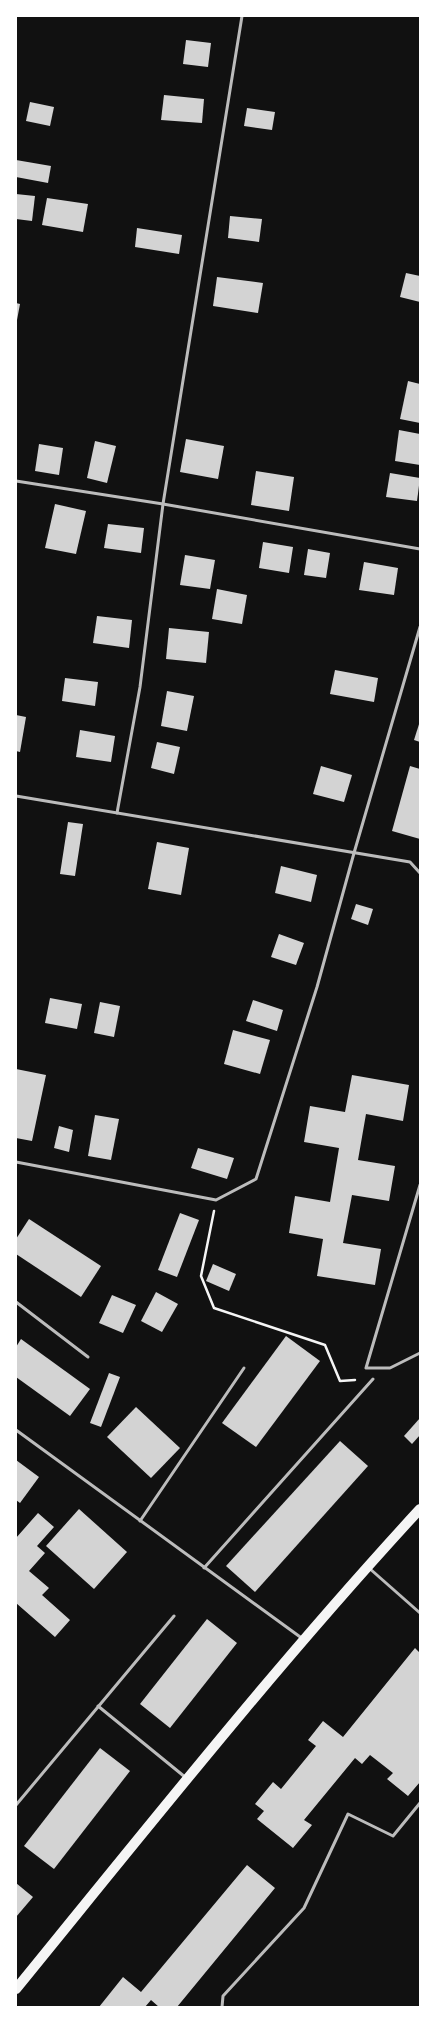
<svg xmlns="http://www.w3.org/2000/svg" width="436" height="2023" viewBox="0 0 436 2023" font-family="Helvetica,sans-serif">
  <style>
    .building { fill: #d3d3d3 }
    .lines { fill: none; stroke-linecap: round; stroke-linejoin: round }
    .path { stroke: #f5f5f5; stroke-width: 2.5 }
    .service { stroke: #bcbcbc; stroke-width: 3 }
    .primary { stroke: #f5f5f5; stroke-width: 10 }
  </style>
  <rect width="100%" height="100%" fill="#111"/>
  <!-- building -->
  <g class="building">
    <path d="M186 40 211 43 208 67 183 64Z"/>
    <path d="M164 95 204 99 202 123 161 120Z"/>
    <path d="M30 102 54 107 50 126 26 121Z"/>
    <path d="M247 108 275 112 272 130 244 126Z"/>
    <path d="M16 160 51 166 48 183 16 177Z"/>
    <path d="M16 194 35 196 32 221 16 219Z"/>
    <path d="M47 198 88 204 83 232 42 225Z"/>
    <path d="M230 216 262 219 259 242 228 238Z"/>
    <path d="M137 228 182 235 179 254 135 247Z"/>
    <path d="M406 273 420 276V302L400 297Z"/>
    <path d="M217 277 263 283 258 313 213 306Z"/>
    <path d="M16 303 20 304 17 320H16Z"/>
    <path d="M408 381 420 384V423L400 419Z"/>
    <path d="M399 430 420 434V465L395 461Z"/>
    <path d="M186 439 224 446 218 479 180 472Z"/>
    <path d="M95 441 116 446 107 483 87 478Z"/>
    <path d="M39 444 63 448 59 475 35 471Z"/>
    <path d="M256 471 294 477 289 511 251 505Z"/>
    <path d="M390 473 420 478 417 501 386 497Z"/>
    <path d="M55 504 86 511 76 554 45 548Z"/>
    <path d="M108 524 144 528 141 553 104 548Z"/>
    <path d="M263 542 293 547 289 573 259 568Z"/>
    <path d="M308 549 330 553 326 578 304 575Z"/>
    <path d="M185 555 215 560 210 589 180 585Z"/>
    <path d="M364 562 398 568 394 595 359 590Z"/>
    <path d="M217 589 247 595 242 624 212 619Z"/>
    <path d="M97 616 132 620 129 648 93 643Z"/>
    <path d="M169 628 209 632 206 663 166 659Z"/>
    <path d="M335 670 378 678 374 702 330 694Z"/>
    <path d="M65 678 98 682 95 706 62 701Z"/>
    <path d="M167 691 194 696 187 731 161 726Z"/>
    <path d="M16 715 26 717 20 752 16 751Z"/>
    <path d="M420 721V742L414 740Z"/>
    <path d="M80 730 115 736 111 762 76 757Z"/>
    <path d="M157 742 180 747 174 774 151 768Z"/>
    <path d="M321 766 352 775 344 802 313 794Z"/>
    <path d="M410 766 420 769V839L392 831Z"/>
    <path d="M68 822 83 824 75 876 60 874Z"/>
    <path d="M157 842 189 848 181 895 148 889Z"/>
    <path d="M281 866 317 875 311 902 275 893Z"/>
    <path d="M356 904 373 909 368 925 351 919Z"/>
    <path d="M279 934 304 943 296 965 271 957Z"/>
    <path d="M50 998 82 1004 77 1029 45 1023Z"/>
    <path d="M253 1000 283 1010 277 1031 246 1021Z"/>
    <path d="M100 1002 120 1006 114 1037 94 1033Z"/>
    <path d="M233 1030 270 1040 260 1074 224 1064Z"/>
    <path d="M16 1069 46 1075 32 1141 16 1138Z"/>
    <path d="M352 1075 409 1085 403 1121 366 1114 358 1160 395 1166 389 1201 352 1195 343 1243 381 1249 375 1285 317 1276 323 1239 289 1233 295 1196 330 1202 339 1148 304 1142 310 1106 345 1112Z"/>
    <path d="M95 1115 119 1119 111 1160 88 1156Z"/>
    <path d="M59 1126 73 1130 69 1152 54 1148Z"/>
    <path d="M198 1148 234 1158 227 1179 191 1168Z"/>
    <path d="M180 1213 199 1220 177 1277 158 1270Z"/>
    <path d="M29 1219 101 1266 81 1297 16 1254V1239Z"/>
    <path d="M213 1264 236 1274 229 1291 206 1281Z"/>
    <path d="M156 1292 178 1304 162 1332 141 1321Z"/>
    <path d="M112 1295 136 1305 123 1333 99 1323Z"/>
    <path d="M286 1336 320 1361 256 1447 222 1423Z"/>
    <path d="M21 1339 90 1389 70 1416 16 1377V1347Z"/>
    <path d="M109 1373 120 1377 101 1427 90 1423Z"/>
    <path d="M136 1407 180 1448 151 1478 107 1437Z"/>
    <path d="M420 1418V1435L412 1444 404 1436Z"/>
    <path d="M340 1441 368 1466 255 1592 226 1566Z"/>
    <path d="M16 1460 39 1477 20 1503 16 1500Z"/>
    <path d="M79 1509 127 1552 94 1589 46 1546Z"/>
    <path d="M38 1513 54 1527 37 1546 45 1553 29 1571 49 1588 42 1595 70 1620 55 1637 16 1603V1538Z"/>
    <path d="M207 1619 237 1643 170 1728 140 1704Z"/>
    <path d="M415 1648 420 1653V1782L408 1796 387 1779 393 1773 370 1755 362 1764 355 1758 304 1820 312 1825 293 1848 257 1819 264 1811 255 1804 273 1782 281 1789 316 1746 308 1740 323 1721 343 1737Z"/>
    <path d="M100 1748 130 1771 54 1869 24 1846Z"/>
    <path d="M247 1865 275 1888 177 2007H159L151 2000 145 2007H99L123 1977 141 1992Z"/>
    <path d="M16 1883 33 1897 16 1917Z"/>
  </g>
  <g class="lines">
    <!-- path -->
    <path class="path" d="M214 1211 201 1276 214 1308 325 1345 340 1381 355 1380"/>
    <!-- service -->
    <g class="service">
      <path d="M16 481 163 504 420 549"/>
      <path d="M16 796 410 862 420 873"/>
      <path d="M117 813 140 687 163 504 242 16"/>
      <path d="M16 1162 216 1200 256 1179 317 987 354 853 420 627"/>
      <path d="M420 1185 366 1368H390L420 1353"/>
      <path d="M16 1302 88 1357"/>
      <path d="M16 1430 303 1639"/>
      <path d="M140 1521 244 1368"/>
      <path d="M204 1568 373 1379"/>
      <path d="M369 1568 420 1613"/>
      <path d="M98 1706 185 1777"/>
      <path d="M16 1805 174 1616"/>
      <path d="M222 2007 223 1996 304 1908 348 1814 393 1836 420 1803"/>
    </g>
    <!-- primary -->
    <path class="primary" d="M16 1989C148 1827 278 1663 420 1509"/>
  </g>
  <!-- border -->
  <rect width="436" height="2023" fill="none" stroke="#ffffff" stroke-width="34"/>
</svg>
